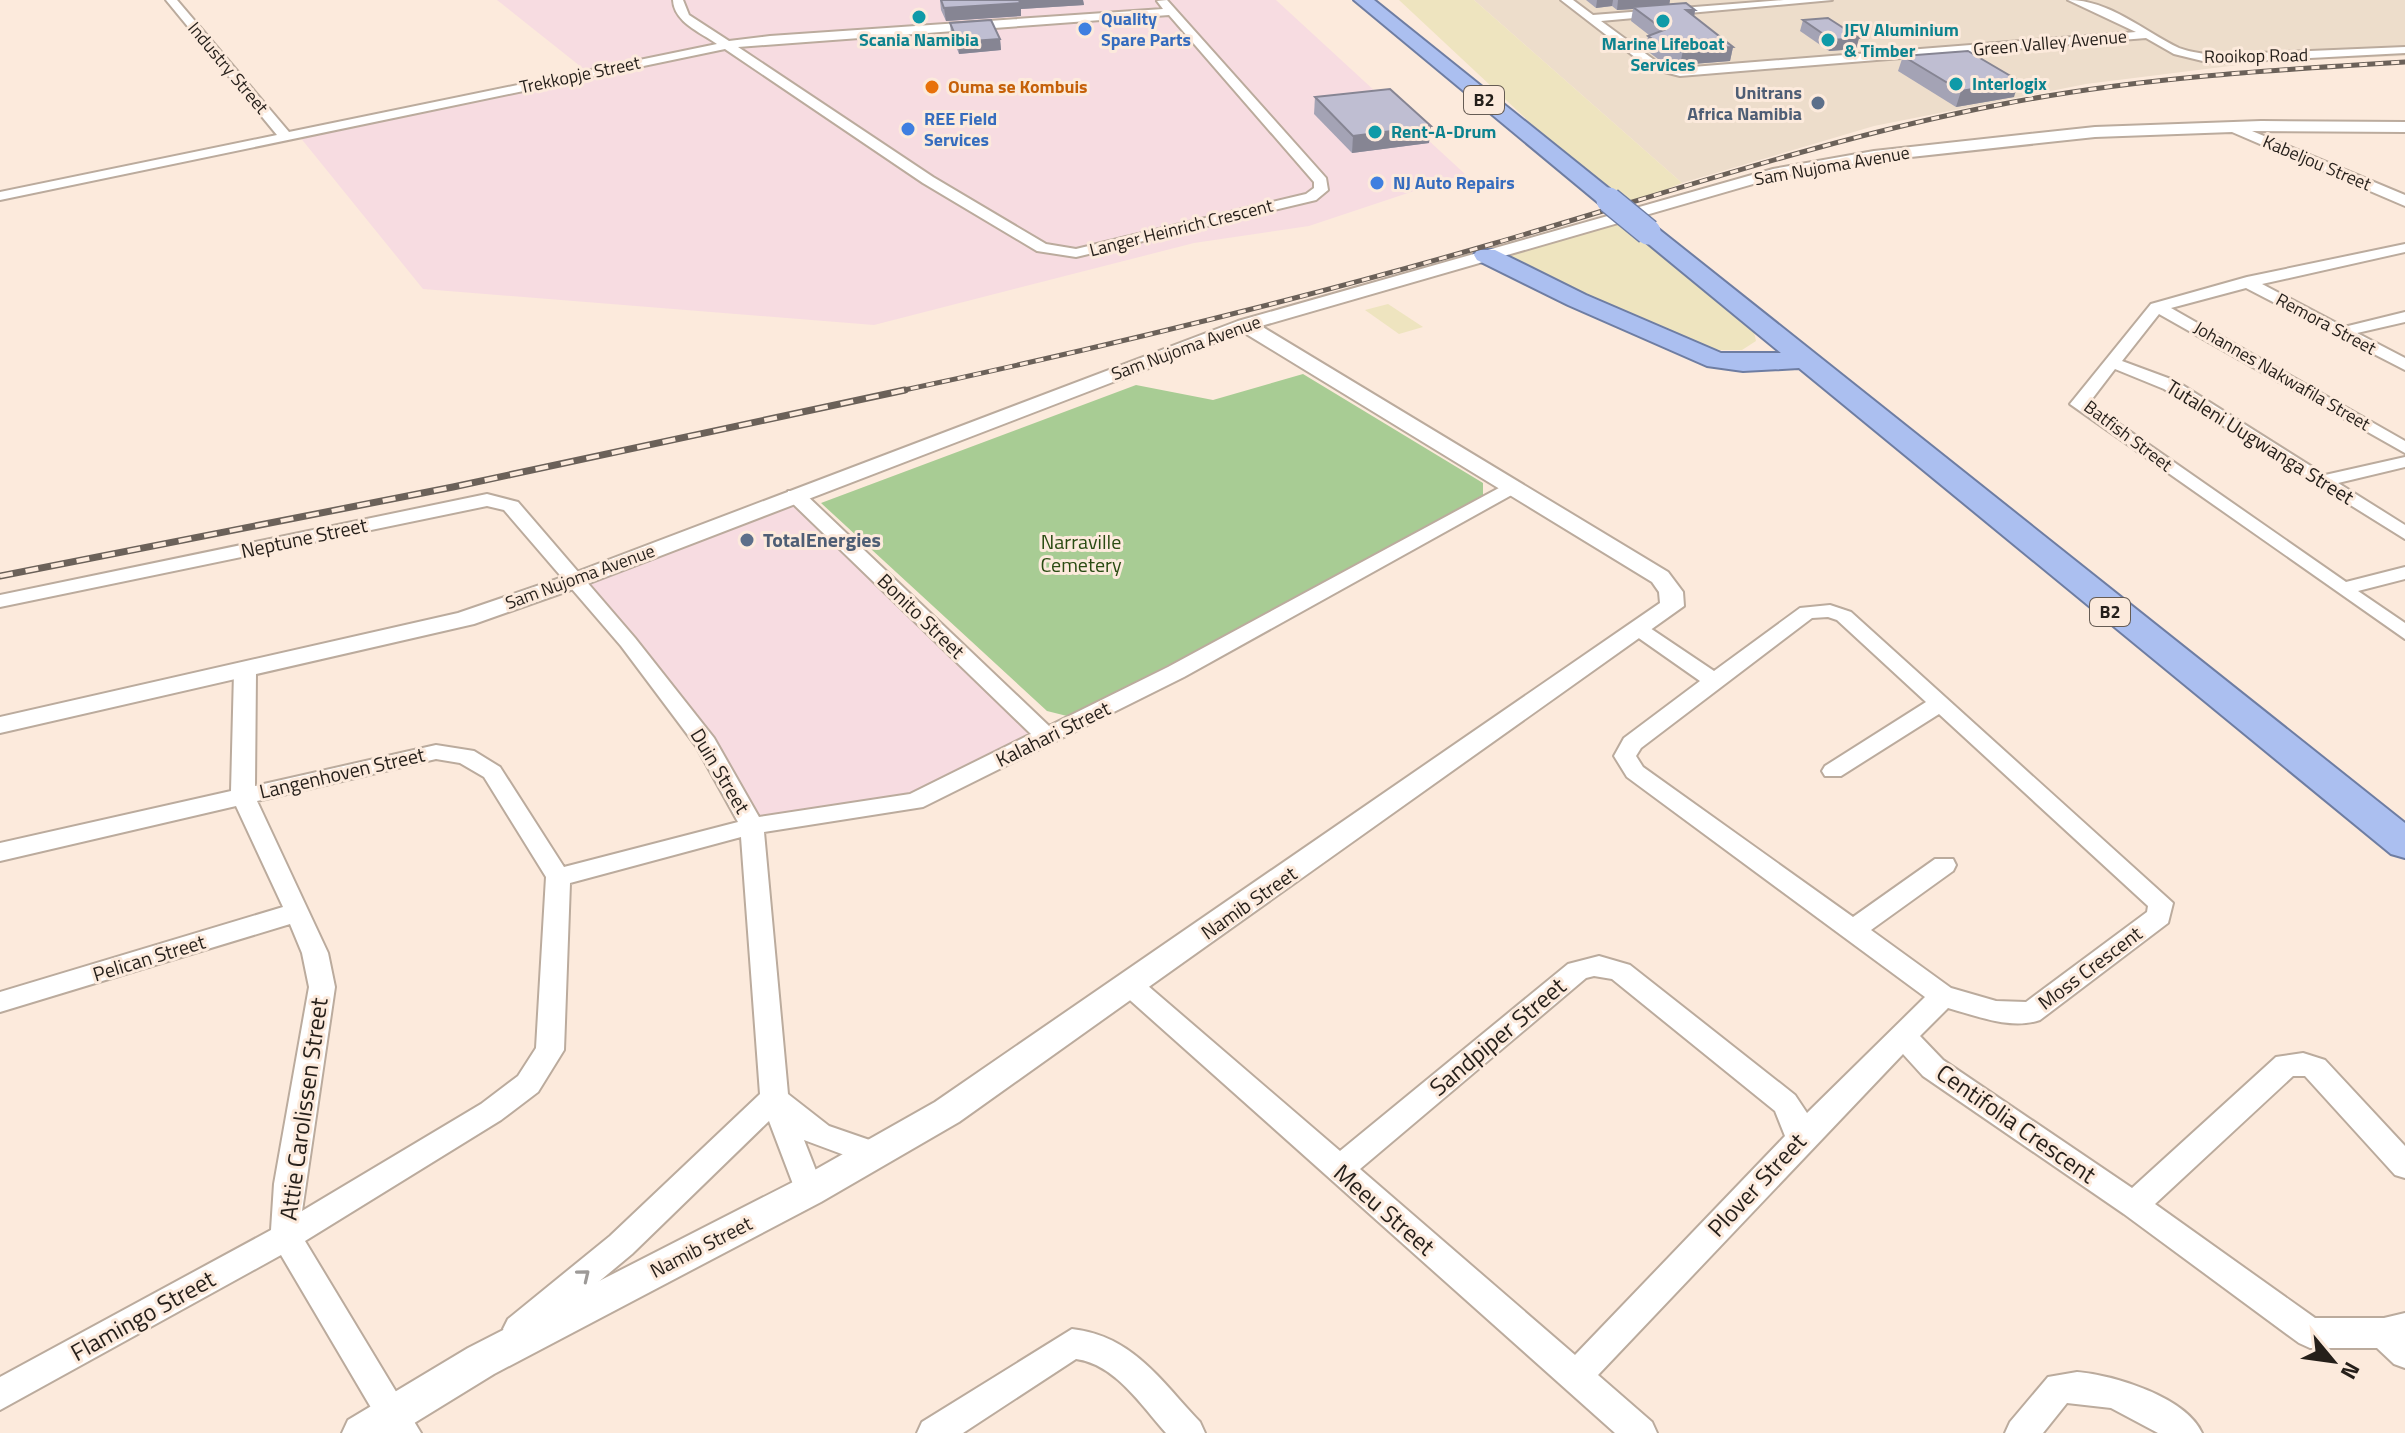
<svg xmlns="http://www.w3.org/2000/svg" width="2405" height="1433" viewBox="0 0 2405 1433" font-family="'Titillium Web',sans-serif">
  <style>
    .commercial { fill: #f7dce1 }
    .industrial { fill: #edddcb }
    .green { fill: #a8cc94 }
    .sand { fill: #eee4bf }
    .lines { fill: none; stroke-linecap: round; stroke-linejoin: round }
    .minor-casing { stroke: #bbab9d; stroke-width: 4 }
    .tertiary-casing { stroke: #bbab9d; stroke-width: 4 }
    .trunk-casing { stroke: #6e7da2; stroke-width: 4 }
    .minor { fill: #fff; fill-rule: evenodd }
    .tertiary { fill: #fff; fill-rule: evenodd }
    .trunk { fill: #abbff0; fill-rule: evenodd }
    .rail-far1-casing { stroke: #6b6159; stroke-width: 5 }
    .rail-casing { stroke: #6b6159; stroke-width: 7 }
    .rail-far1 { stroke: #fceadc; stroke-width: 3; stroke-dasharray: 8; stroke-linecap: butt }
    .rail { stroke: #fceadc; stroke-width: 4; stroke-dasharray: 13; stroke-linecap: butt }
    .trunk-bridge-casing { stroke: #6e7da2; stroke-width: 28; stroke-linecap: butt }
    .trunk-bridge { stroke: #abbff0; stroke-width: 25 }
    .wall { fill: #a4a3b5 }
    .shaded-wall { fill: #868593 }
    .building { fill: #bfbed2; stroke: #868593; stroke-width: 2 }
    .oneway { stroke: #9d9a98 }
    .culture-dot { fill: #0f9aa8; stroke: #fceadc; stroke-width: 3 }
    .shop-dot { fill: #3f7fe0; stroke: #fceadc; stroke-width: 3 }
    .food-dot { fill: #e8710a; stroke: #fceadc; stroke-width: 3 }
    .service-dot { fill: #5c6f8a; stroke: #fceadc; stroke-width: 3 }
    .labels { text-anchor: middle; stroke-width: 6; stroke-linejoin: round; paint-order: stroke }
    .far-shop-label { font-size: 18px; font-weight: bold; fill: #366cbe; stroke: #fceadc; text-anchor: start }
    .far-culture-label { font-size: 18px; font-weight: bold; fill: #0d838f; stroke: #fceadc; text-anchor: start }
    .far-street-label { font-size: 18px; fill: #251f1a; stroke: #fceadc }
    .far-food-label { font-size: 18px; font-weight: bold; fill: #c56008; stroke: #fceadc; text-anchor: start }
    .far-service-label { font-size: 18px; font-weight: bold; fill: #4e5e75; stroke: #fceadc; text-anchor: end }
    .shield { fill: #fceadc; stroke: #665c54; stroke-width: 2 }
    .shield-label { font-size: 18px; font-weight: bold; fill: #251f1a }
    .street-label { font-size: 20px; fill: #251f1a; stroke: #fceadc }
    .service-label { font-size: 20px; font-weight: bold; fill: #4e5e75; stroke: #fceadc; text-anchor: start }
    .park-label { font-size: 20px; fill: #2a4b12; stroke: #fceadc }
    .near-street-label { font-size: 24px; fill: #251f1a; stroke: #fceadc }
  </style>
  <rect width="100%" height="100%" fill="#fceadc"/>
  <!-- commercial -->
  <g class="commercial">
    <path d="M497 0H1276L1465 174 1309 226 1194 243 874 325 423 289 295 131 585 70Z"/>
    <path d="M795 495 1048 738 915 801 752 826 736 795 574 581Z"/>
  </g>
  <!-- industrial -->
  <path class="industrial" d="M1474 0H2405V56L2270 61 2086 84 1874 126 1682 183Z"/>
  <!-- green -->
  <path class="green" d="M1303 374 1483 483V495L1262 618 1067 716 1047 711 821 503 1136 385 1213 400Z"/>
  <!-- sand -->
  <g class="sand">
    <path d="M1399 0H1474L1682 183 1626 206 1554 145Z"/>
    <path d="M1623 218 1753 328 1756 341 1742 350H1720L1688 343 1517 263 1511 257 1513 251Z"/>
    <path d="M1388 304 1423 327 1399 334 1365 310Z"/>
  </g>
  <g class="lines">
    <defs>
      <g id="minor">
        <path d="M166 0H177L289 132 717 44C700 32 674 22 673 0H683L689 15 729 41 770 36 1163 9 1157 1 1167 0 1326 178 1328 190 1316 200 1076 257 1037 251 923 183 725 49 0 200V192L277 135ZM1169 15 1314 182V188L1306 194 1076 249 1046 244 933 177 738 47Z"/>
        <path d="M1561 0H1573L1593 15 1784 0H1832L1601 21 1657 62 1680 68 2136 32 2068 0C2110 0 2143 31 2179 48 2189 52 2201 53 2211 55L2405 47V53L2211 63 2174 54 2146 38 1680 76 1649 68Z"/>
        <path d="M2405 244V252L2262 284 2344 327 2405 312V322L2357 333 2405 358V370L2246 288 2171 308 2405 441V453L2159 314 2122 361 2176 381 2325 475 2405 457V467L2338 483 2405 525V539L2164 389 2115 369 2089 403 2346 582 2405 567V579L2358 591 2405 623V639L2070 404 2151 304 2247 277Z"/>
        <path d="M1510 482 1519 488 1517 492 1184 677 923 807 764 832 788 1094 829 1126 884 1145 888 1154 884 1163 874 1166 804 1140 824 1191 819 1200 809 1204 799 1200 769 1121 632 1254 530 1339 519 1344 508 1339 503 1329 508 1319 610 1236 760 1094 741 837 570 883 564 1050 538 1092 501 1120 305 1241 421 1433H386L281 1255 0 1410V1377L271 1230 274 1184 309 987 302 953 290 924 0 1012V992L283 907 236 806 0 861V843L231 791 234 672 245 665 256 672 255 786 436 745 474 751 500 767 564 867 738 822 696 746 621 646 504 510 487 506 0 607V595L487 494 518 502 635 638 714 738 759 817 910 794 1031 734 788 499V491H802L1049 726 1168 667ZM436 759 460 763 484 777 546 877 536 1048 518 1076 481 1104 302 1211 335 987 328 953 257 801Z"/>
        <path d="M1830 605 1851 612 2173 903 2168 923 2040 1020C2011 1030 1977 1016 1948 1008L1920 1036 1943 1060 2132 1188 2276 1057 2303 1053 2325 1060 2405 1146V1178L2395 1175 2305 1076H2293L2155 1204 2315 1318H2384L2405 1313V1368L2394 1364 2377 1348H2310L2299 1343 2124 1214 1923 1076 1903 1054 1598 1375 1652 1422 1657 1433H1615L1122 993 1118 986 1122 979 1131 976 1140 979 1340 1151 1568 964 1599 956 1630 965 1795 1095 1807 1113 1925 997 1627 777 1614 756 1624 738 1700 681 1633 634 1630 630 1633 626H1647L1714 671 1800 608ZM1828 617 1837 620 1926 702 1825 766 1822 771 1825 776H1841L1939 714 2148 906 2147 912 2026 1002 1996 1001 1951 988 1871 930 1953 871 1956 865 1953 859H1935L1853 917 1643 767 1636 756 1641 748 1812 618ZM1594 976 1612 979 1775 1111 1785 1136 1575 1355 1360 1169 1586 978Z"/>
        <path d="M1072 1329C1133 1336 1160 1380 1200 1422L1205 1433H1166C1141 1405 1115 1364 1076 1359L963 1433H917L922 1422Z"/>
        <path d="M2077 1372C2114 1375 2186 1397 2202 1433H2158L2111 1408 2067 1403 2043 1433H2005L2010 1422 2048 1377Z"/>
      </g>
      <path id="tertiary" d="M2261 121 2405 122V132L2252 131 2405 195V206L2232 132 2095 137 1874 161 1781 176 1261 326 1668 572 1683 592 1684 606 959 1122 821 1202 494 1374 398 1433H342L348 1420 468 1348 797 1180 935 1102 1660 603 1659 592 1652 582 1243 332 582 586 474 624 0 733V717L458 613 566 576 1238 321 1773 169 1874 151 2095 127Z"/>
      <g id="trunk">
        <path d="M1354 0H1374L1617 195 1620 200 1617 205H1601Z"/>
        <path d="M1648 225 1656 227 2405 823V858L2391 854 1799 368 1743 371 1707 366 1568 305 1477 260 1474 255 1477 250H1495L1586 295 1721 353H1781L1640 237 1636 232 1640 227Z"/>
      </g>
    </defs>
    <!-- minor casing -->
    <use href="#minor" class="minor-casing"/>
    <!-- tertiary casing -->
    <use href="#tertiary" class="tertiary-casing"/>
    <!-- trunk casing -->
    <use href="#trunk" class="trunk-casing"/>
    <!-- minor -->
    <use href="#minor" class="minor"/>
    <!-- tertiary -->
    <use href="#tertiary" class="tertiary"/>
    <!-- trunk -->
    <use href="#trunk" class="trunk"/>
    <defs>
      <path id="rail-far1" d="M895 392C1096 349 1295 301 1492 244 1661 195 1830 137 2003 104 2136 78 2270 70 2405 62"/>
      <path id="rail" d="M0 576 453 487 905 390"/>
    </defs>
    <!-- rail-far1 casing -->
    <use href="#rail-far1" class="rail-far1-casing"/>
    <!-- rail casing -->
    <use href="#rail" class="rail-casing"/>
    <!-- rail-far1 -->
    <use href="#rail-far1" class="rail-far1"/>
    <!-- rail -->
    <use href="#rail" class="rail"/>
    <defs>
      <path id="trunk-bridge" d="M1609 200 1648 232"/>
    </defs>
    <!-- trunk-bridge casing -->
    <use href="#trunk-bridge" class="trunk-bridge-casing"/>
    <!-- trunk-bridge -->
    <use href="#trunk-bridge" class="trunk-bridge"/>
  </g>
  <!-- wall -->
  <g class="wall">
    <path d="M940 0H1083L1084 5 1021 9V16L946 21 941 10Z"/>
    <path d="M1586 0H1670L1669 4 1695 10 1694 17 1733 47 1730 61 1680 65 1658 59 1646 50 1648 36 1649 35 1631 21 1633 9 1617 10 1612 6 1596 8Z"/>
    <path d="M1803 20 1859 38 1856 49 1829 51 1800 31Z"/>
    <path d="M950 23 1000 39 1001 50 959 54 951 34Z"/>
    <path d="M1903 56 2014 97 1956 107 1898 71Z"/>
    <path d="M1315 97 1429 143 1352 153 1314 114Z"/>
  </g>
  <!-- shaded-wall -->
  <g class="shaded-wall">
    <path d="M1018 0H1083L1084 5 1021 9V16L946 21 944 8Z"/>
    <path d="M1597 0H1613L1612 6 1596 8Z"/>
    <path d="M1618 0H1670L1669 6 1633 7V9L1617 10Z"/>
    <path d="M1686 10H1695L1693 23Z"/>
    <path d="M1859 38 1856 49 1829 51 1832 40Z"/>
    <path d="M1000 39 1001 50 959 54 958 42Z"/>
    <path d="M1733 47 1730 61 1680 65 1683 50Z"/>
    <path d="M2019 81 2014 97 1956 107 1961 91Z"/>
    <path d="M1431 126 1429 143 1352 153 1353 136Z"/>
  </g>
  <!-- building -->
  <g class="building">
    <path d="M941 0H1019L1020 3 944 8Z"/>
    <path d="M1686 3 1695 10H1686L1733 47 1683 50 1661 45 1648 36 1664 30 1633 7Z"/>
    <path d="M1828 18 1859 38 1832 40 1803 20Z"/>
    <path d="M991 20 1000 39 958 42 950 23Z"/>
    <path d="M1968 51 2019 81 1961 91 1903 56Z"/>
    <path d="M1390 89 1431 126 1353 136 1315 97Z"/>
  </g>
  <!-- one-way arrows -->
  <defs><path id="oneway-chevron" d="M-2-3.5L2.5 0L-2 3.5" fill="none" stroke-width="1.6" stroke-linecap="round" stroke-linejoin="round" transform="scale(2)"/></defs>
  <use class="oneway" href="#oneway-chevron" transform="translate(584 1275) rotate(-39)"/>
  <!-- markers -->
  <g class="culture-dot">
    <circle cx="919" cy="17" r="8"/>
    <circle cx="1663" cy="21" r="8"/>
    <circle cx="1828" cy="40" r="8"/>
    <circle cx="1956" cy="84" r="8"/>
    <circle cx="1375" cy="132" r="8"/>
  </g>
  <g class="shop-dot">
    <circle cx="1085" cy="29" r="8"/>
    <circle cx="908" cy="129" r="8"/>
    <circle cx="1377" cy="183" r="8"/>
  </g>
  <circle class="food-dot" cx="932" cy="87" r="8"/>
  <g class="service-dot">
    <circle cx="1818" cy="103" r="8"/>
    <circle cx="747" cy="540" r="8"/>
  </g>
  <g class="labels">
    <!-- far-shop labels -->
    <g class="far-shop-label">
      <text x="1101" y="25">Quality<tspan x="1101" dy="21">Spare Parts</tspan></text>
      <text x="924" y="125">REE Field<tspan x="924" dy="21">Services</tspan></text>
      <text x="1393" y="189">NJ Auto Repairs</text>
    </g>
    <!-- far-culture labels -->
    <g class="far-culture-label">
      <text x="1844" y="36">JFV Aluminium<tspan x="1844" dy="21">&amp; Timber</tspan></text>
      <text x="919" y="46" text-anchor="middle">Scania Namibia</text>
      <text x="1663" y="50" text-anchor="middle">Marine Lifeboat<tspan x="1663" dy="21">Services</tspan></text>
      <text x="1972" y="90">Interlogix</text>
      <text x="1391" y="138">Rent-A-Drum</text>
    </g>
    <!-- far-street labels -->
    <g class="far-street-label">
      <text transform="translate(2050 43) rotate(-5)" y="6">Green Valley Avenue</text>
      <text transform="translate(2256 56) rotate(-1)" y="6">Rooikop Road</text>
      <text transform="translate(228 68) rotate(50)" y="6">Industry Street</text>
      <text transform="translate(580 75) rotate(-12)" y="6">Trekkopje Street</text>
      <text transform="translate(2317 163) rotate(23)" y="6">Kabeljou Street</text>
      <text transform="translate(1832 166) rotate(-10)" y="6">Sam Nujoma Avenue</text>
      <text transform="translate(1181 228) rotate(-14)" y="6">Langer Heinrich Crescent</text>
      <text transform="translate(2326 324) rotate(28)" y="6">Remora Street</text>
      <text transform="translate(1186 348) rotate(-20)" y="6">Sam Nujoma Avenue</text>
      <text transform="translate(2282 376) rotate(30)" y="6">Johannes Nakwafila Street</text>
      <text transform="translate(2128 436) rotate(37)" y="6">Batfish Street</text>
      <text transform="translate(580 577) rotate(-20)" y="6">Sam Nujoma Avenue</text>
    </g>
    <!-- far-food labels -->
    <g class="far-food-label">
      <text x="948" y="93">Ouma se Kombuis</text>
    </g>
    <!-- far-service labels -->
    <g class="far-service-label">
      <text x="1802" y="99">Unitrans<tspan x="1802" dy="21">Africa Namibia</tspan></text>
    </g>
    <!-- shield labels -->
    <g class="shield">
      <rect x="1464" y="86" width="40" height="28" rx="6"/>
      <rect x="2090" y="598" width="40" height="28" rx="6"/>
    </g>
    <g class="shield-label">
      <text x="1484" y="106">B2</text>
      <text x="2110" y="618">B2</text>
    </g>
    <!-- street labels -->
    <g class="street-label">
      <text transform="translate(2260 442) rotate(32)" y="7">Tutaleni Uugwanga Street</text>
      <text transform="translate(304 538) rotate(-12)" y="7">Neptune Street</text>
      <text transform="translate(921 616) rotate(44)" y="7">Bonito Street</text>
      <text transform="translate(1053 734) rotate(-26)" y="7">Kalahari Street</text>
      <text transform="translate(720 771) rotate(59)" y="7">Duin Street</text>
      <text transform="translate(342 773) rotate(-13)" y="7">Langenhoven Street</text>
      <text transform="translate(1249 903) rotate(-35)" y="7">Namib Street</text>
      <text transform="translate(149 958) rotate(-17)" y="7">Pelican Street</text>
      <text transform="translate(2090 968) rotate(-37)" y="7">Moss Crescent</text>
      <text transform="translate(701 1247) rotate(-27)" y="7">Namib Street</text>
    </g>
    <!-- service labels -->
    <g class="service-label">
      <text x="763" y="547">TotalEnergies</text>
    </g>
    <!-- park labels -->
    <g class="park-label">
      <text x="1081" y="549">Narraville<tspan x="1081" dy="23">Cemetery</tspan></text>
    </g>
    <!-- near-street labels -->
    <g class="near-street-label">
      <text transform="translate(1498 1037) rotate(-40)" y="8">Sandpiper Street</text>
      <text transform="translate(304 1109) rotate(-82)" y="8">Attie Carolissen Street</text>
      <text transform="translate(2016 1124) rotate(35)" y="8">Centifolia Crescent</text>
      <text transform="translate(1757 1185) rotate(-47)" y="8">Plover Street</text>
      <text transform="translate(1384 1210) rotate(41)" y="8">Meeu Street</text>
      <text transform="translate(143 1316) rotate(-29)" y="8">Flamingo Street</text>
    </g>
  </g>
  <!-- north arrow -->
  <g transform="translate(2333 1361) rotate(119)" stroke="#fceadc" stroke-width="6" paint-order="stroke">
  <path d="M0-6L14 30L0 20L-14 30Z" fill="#251f1a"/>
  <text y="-12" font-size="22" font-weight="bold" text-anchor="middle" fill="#251f1a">N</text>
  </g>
</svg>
